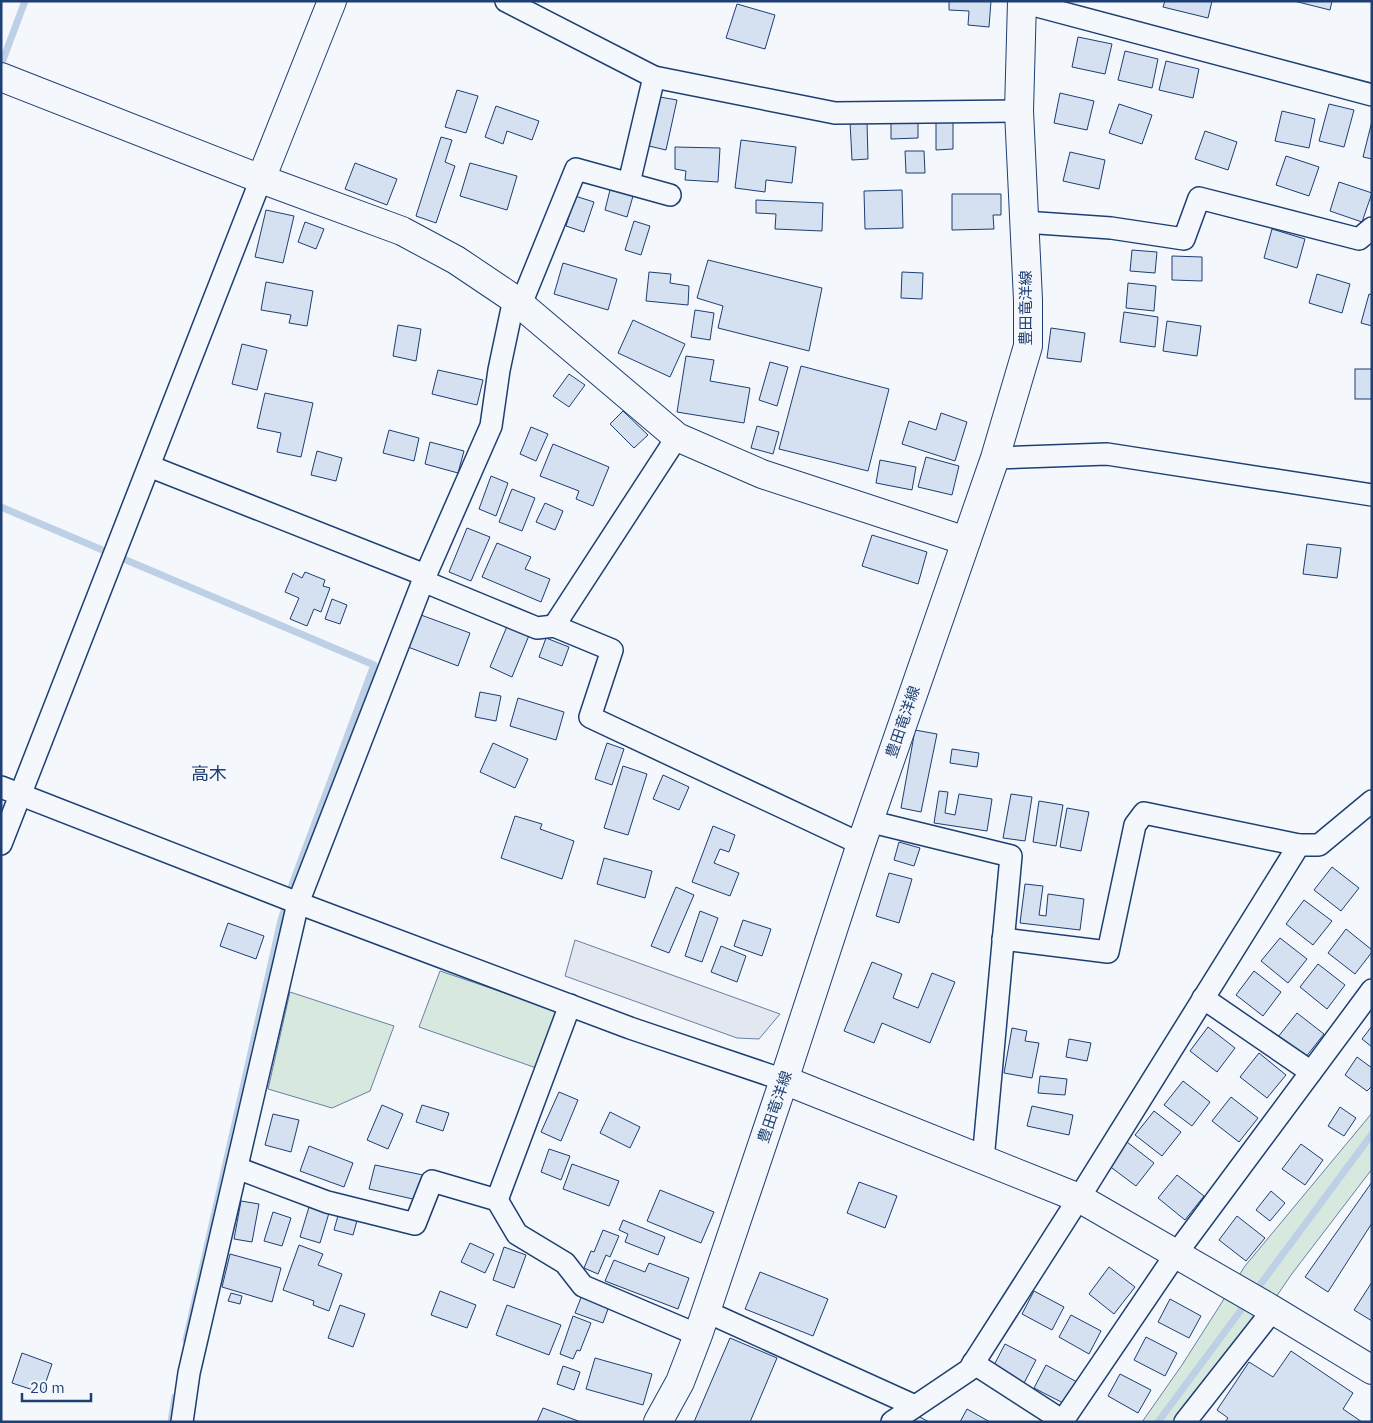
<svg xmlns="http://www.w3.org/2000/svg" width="1373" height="1423" viewBox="0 0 1373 1423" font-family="'IBM Plex Sans','Noto Sans JP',sans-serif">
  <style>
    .green { fill: #d7e8df; stroke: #687fa3 }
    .parking { fill: #e3e8f0; stroke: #687fa3 }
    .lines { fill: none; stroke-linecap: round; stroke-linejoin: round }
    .stream { stroke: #bed0e5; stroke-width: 7 }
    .building { fill: #d5e0f0; stroke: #1d3f73 }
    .street-casing { stroke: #1d3f73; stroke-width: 24 }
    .secondary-casing { stroke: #1d3f73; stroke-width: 30 }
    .street { stroke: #f4f7fb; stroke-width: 21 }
    .secondary { stroke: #f4f7fb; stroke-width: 28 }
    .labels { text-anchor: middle; stroke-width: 4; stroke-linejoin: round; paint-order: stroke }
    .street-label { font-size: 15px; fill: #1d3f73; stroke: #f4f7fb }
    .quarter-label { font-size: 18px; fill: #1d3f73; stroke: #f4f7fb }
  </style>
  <rect width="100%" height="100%" fill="#f4f7fb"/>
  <!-- green -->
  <g class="green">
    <path d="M440 971 567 1014 545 1071 419 1027Z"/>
    <path d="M290 992 394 1026 370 1091 332 1108 268 1089Z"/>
    <path d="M1372 1113V1169L1291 1275 1227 1369 1186 1422H1142L1182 1365 1245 1266Z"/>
  </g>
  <!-- parking -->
  <path class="parking" d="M575 940 780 1014 759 1039 737 1038 565 976Z"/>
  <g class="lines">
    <!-- stream -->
    <g class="stream">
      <path d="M1 65 25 1"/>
      <path d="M1 507 374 665 293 882 281 920 186 1340"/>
      <path d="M1254 1293 1372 1134"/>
      <path d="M171 1422 175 1397"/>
      <path d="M1158 1422 1247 1302"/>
    </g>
  </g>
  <!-- building -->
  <g class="building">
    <path d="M949 1H991L989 27 968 25 969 11 949 10Z"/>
    <path d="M1165 1H1212L1208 18 1163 7Z"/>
    <path d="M1294 1H1332L1330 10Z"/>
    <path d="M737 4 775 15 765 49 726 38Z"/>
    <path d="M1078 37 1112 44 1105 74 1072 67Z"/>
    <path d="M1125 51 1158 59 1152 88 1118 80Z"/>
    <path d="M1166 61 1199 69 1193 98 1159 90Z"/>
    <path d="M457 90 478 96 466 133 445 127Z"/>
    <path d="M1060 93 1094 101 1087 130 1054 123Z"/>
    <path d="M660 97 677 100 666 150 649 146Z"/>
    <path d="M1119 104 1152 115 1142 144 1109 133Z"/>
    <path d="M1329 104 1354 110 1344 147 1319 141Z"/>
    <path d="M496 106 539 121 532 140 507 131 503 144 485 137Z"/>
    <path d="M1282 111 1315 119 1309 148 1275 141Z"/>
    <path d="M936 121H953V149L936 150Z"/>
    <path d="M1372 121V159L1363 157Z"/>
    <path d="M850 122H867L868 159 852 160Z"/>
    <path d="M918 122V138L891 139V123Z"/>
    <path d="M1205 131 1237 142 1228 170 1195 159Z"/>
    <path d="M441 137 452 140 445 162 455 166 436 223 416 216Z"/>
    <path d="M741 140 796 147 792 183 766 180 765 192 735 188Z"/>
    <path d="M675 147 720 148 718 182 685 180 686 171 675 169Z"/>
    <path d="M905 151H924L925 173H906Z"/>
    <path d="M1070 152 1105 160 1099 189 1063 181Z"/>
    <path d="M1286 156 1319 167 1309 196 1276 185Z"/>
    <path d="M355 163 397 179 387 205 345 189Z"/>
    <path d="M470 163 517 176 507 210 460 196Z"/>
    <path d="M1339 182 1372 193 1362 222 1330 211Z"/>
    <path d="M610 190 633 196 627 217 605 210Z"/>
    <path d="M902 190 903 228 865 229 864 191Z"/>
    <path d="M952 194H1001V215H993L994 229 952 230Z"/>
    <path d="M575 196 594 202 584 232 566 226Z"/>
    <path d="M756 200 823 203 822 231 775 229 776 214 756 213Z"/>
    <path d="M266 210 294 216 283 263 255 257Z"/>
    <path d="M634 221 650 226 641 255 625 250Z"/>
    <path d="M305 222 324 229 316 249 298 242Z"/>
    <path d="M1272 229 1305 239 1297 268 1264 258Z"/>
    <path d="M1132 250 1157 252 1155 273 1130 271Z"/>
    <path d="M1172 256 1202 257V281L1172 280Z"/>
    <path d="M708 260 822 288 809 351 718 328 723 306 697 298Z"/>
    <path d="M563 263 617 279 608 310 554 294Z"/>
    <path d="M649 272 671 274 670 283 689 286 688 305 646 301Z"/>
    <path d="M902 272 923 273 922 299 901 298Z"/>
    <path d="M1317 274 1350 284 1342 313 1309 303Z"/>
    <path d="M266 282 313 291 307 326 289 323 291 315 261 310Z"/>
    <path d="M1128 283 1156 286 1154 311 1126 308Z"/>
    <path d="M1369 294 1372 295V326L1361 323Z"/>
    <path d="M695 310 714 313 710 340 691 337Z"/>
    <path d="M1124 312 1158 317 1155 347 1120 342Z"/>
    <path d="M633 320 685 344 670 377 618 353Z"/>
    <path d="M1167 321 1201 326 1197 356 1163 351Z"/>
    <path d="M398 325 421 329 416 361 393 356Z"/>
    <path d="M1051 328 1085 333 1081 362 1047 358Z"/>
    <path d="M242 344 267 350 257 390 232 384Z"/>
    <path d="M686 356 714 360 710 381 750 388 744 423 677 412Z"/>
    <path d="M770 362 788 367 777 406 759 400Z"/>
    <path d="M801 366 889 389 868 471 779 449Z"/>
    <rect x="1355" y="369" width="17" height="30"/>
    <path d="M438 370 483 380 477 405 432 394Z"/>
    <path d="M569 374 585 385 569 407 553 396Z"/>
    <path d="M265 393 313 403 301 457 277 452 281 433 257 428Z"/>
    <path d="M623 411 648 435 634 448 610 424Z"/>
    <path d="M941 413 967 422 955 461 902 444 909 421 936 430Z"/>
    <path d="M757 426 779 432 773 454 751 448Z"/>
    <path d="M531 427 548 434 536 461 520 454Z"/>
    <path d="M389 430 419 438 414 461 383 453Z"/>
    <path d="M430 442 464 451 458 473 425 464Z"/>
    <path d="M553 444 609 467 593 506 576 499 579 491 540 476Z"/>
    <path d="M317 451 342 458 336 481 311 475Z"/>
    <path d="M926 457 959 466 952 495 918 487Z"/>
    <path d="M880 460 916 467 912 490 876 483Z"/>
    <path d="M491 476 508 483 496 516 479 509Z"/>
    <path d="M512 489 535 498 522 531 499 522Z"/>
    <path d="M545 503 563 511 555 530 536 522Z"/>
    <path d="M467 528 490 537 471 581 449 572Z"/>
    <path d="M872 535 927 552 918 584 862 566Z"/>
    <path d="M497 543 531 557 525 569 550 579 541 602 482 577Z"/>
    <path d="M1307 544 1341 548 1337 578 1303 574Z"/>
    <path d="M305 572 325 580 323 586 330 588 321 612 314 609 307 626 290 619 299 598 285 592 293 573 302 578Z"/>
    <path d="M332 599 347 605 340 624 325 619Z"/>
    <path d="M421 615 470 633 458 666 408 647Z"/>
    <path d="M508 624 530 633 512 677 490 667Z"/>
    <path d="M546 638 569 647 562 666 539 657Z"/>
    <path d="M480 692 501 696 496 721 475 717Z"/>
    <path d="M518 698 564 712 556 740 510 726Z"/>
    <path d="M915 730 937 734 921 812 901 808Z"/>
    <path d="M493 743 528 759 515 788 480 772Z"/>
    <path d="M607 743 624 749 612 785 595 779Z"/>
    <path d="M952 749 979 753 977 767 950 763Z"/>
    <path d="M623 766 647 774 628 835 604 828Z"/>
    <path d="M663 775 689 787 679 810 653 799Z"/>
    <path d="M939 791 948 792 945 813 955 815 959 794 992 799 987 831 934 823Z"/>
    <path d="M1011 794 1032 797 1025 841 1003 838Z"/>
    <path d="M1039 801 1063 805 1056 846 1033 842Z"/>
    <path d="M1067 808 1089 812 1081 851 1060 847Z"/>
    <path d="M515 816 542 824 540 829 574 841 562 879 501 858Z"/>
    <path d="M713 826 735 835 729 852 720 849 714 863 739 873 730 896 692 882Z"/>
    <path d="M899 842 920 848 914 866 894 860Z"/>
    <path d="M604 858 652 871 645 898 597 884Z"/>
    <path d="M1332 867 1359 888 1341 911 1314 890Z"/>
    <path d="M889 873 912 879 899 923 876 916Z"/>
    <path d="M1025 884 1043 886 1039 915 1046 916 1048 894 1084 899 1080 930 1020 923Z"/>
    <path d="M676 887 694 895 669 953 651 946Z"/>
    <path d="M1304 900 1332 921 1313 945 1286 924Z"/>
    <path d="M700 911 718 918 702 962 685 956Z"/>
    <path d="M743 920 771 929 762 956 734 946Z"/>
    <path d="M228 923 264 936 256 959 220 946Z"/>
    <path d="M1346 929 1372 950V952L1355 974 1328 953Z"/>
    <path d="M1280 938 1307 959 1288 983 1261 961Z"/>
    <path d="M721 946 746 956 737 982 711 972Z"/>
    <path d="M872 962 902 974 893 998 918 1008 932 973 955 982 930 1043 882 1023 874 1043 844 1031Z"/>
    <path d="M1318 964 1345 985 1327 1009 1300 987Z"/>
    <path d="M1254 971 1281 992 1263 1016 1236 995Z"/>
    <path d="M1297 1013 1324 1034 1305 1058 1278 1037Z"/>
    <path d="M1372 1026V1047L1362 1039Z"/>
    <path d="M1208 1027 1235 1048 1217 1072 1190 1051Z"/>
    <path d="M1012 1028 1027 1031 1025 1041 1039 1043 1032 1078 1004 1073Z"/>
    <path d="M1069 1039 1091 1043 1087 1061 1066 1057Z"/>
    <path d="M1259 1053 1286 1075 1267 1098 1240 1077Z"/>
    <path d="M1357 1057 1372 1068V1086L1367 1091 1345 1075Z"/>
    <path d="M1040 1076 1067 1079 1065 1095 1038 1093Z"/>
    <path d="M1183 1081 1210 1102 1192 1126 1164 1105Z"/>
    <path d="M559 1092 578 1100 561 1141 541 1132Z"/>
    <path d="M1231 1097 1258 1118 1239 1142 1212 1121Z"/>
    <path d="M382 1105 403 1114 388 1149 367 1140Z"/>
    <path d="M422 1105 449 1113 443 1131 416 1122Z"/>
    <path d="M1032 1106 1073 1115 1069 1135 1027 1126Z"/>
    <path d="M1340 1107 1356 1118 1344 1136 1328 1126Z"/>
    <path d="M1154 1111 1181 1132 1162 1156 1135 1135Z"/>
    <path d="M610 1112 640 1127 630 1148 600 1133Z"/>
    <path d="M273 1114 299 1120 291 1152 265 1145Z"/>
    <path d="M1127 1142 1154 1163 1136 1186 1108 1165Z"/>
    <path d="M1301 1144 1323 1160 1305 1185 1282 1169Z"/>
    <path d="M309 1146 353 1163 344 1187 300 1171Z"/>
    <path d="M549 1149 570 1156 561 1180 541 1172Z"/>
    <path d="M572 1164 619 1181 609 1206 563 1189Z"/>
    <path d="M375 1165 423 1175 417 1200 369 1189Z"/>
    <path d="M1177 1175 1204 1196 1185 1220 1158 1198Z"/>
    <path d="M859 1182 897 1196 885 1228 847 1213Z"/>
    <path d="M1372 1182V1223L1328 1292 1305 1277Z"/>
    <path d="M660 1190 714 1212 701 1243 647 1221Z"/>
    <path d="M1271 1191 1285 1203 1270 1221 1256 1210Z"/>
    <path d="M241 1201 259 1204 252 1242 234 1239Z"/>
    <path d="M309 1207 329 1213 320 1243 300 1237Z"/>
    <path d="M273 1212 291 1218 282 1246 264 1241Z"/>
    <path d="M339 1212 358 1217 353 1235 334 1230Z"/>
    <path d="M1237 1216 1265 1238 1246 1261 1219 1240Z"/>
    <path d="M623 1220 665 1237 658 1255 625 1242 628 1234 619 1230Z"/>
    <path d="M603 1230 619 1236 610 1257 606 1255 598 1274 584 1268 591 1251 594 1252Z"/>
    <path d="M470 1243 494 1254 485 1273 461 1262Z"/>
    <path d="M299 1245 323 1254 318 1265 342 1274 329 1311 313 1305 314 1301 283 1290Z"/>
    <path d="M504 1247 526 1255 514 1288 493 1280Z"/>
    <path d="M230 1254 281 1268 272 1302 222 1287Z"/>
    <path d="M614 1260 645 1272 649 1263 689 1278 678 1309 605 1281Z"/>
    <path d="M1109 1267 1135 1287 1114 1314 1089 1294Z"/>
    <path d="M760 1272 828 1299 813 1336 745 1309Z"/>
    <path d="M1372 1282V1321L1354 1310Z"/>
    <path d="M440 1291 476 1305 467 1328 431 1315Z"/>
    <path d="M1034 1291 1064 1307 1052 1330 1022 1314Z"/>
    <path d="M231 1293 242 1296 240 1304 228 1301Z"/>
    <path d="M582 1295 609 1306 603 1323 575 1313Z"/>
    <path d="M1170 1299 1201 1316 1189 1338 1158 1322Z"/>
    <path d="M340 1305 365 1314 353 1347 328 1338Z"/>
    <path d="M507 1305 561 1325 549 1355 496 1335Z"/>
    <path d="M1071 1315 1101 1331 1089 1354 1059 1337Z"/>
    <path d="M573 1316 591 1323 580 1351 577 1350 573 1359 560 1354Z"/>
    <path d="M1146 1337 1177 1353 1165 1376 1134 1360Z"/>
    <path d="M730 1338 777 1358 750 1422H694Z"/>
    <path d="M1005 1344 1036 1360 1024 1383 993 1367Z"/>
    <path d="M1291 1351 1353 1393 1343 1409 1362 1422H1225L1228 1418 1217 1410 1249 1362 1273 1377Z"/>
    <path d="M22 1353 52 1364 42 1393 12 1383Z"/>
    <path d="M595 1358 652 1374 643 1405 586 1389Z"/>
    <path d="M1046 1365 1077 1382 1065 1404 1034 1388Z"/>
    <path d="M563 1366 580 1372 574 1390 557 1384Z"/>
    <path d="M1120 1374 1151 1390 1138 1413 1108 1396Z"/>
    <path d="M543 1408 581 1422H537Z"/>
    <path d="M967 1409 990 1422H960Z"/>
    <path d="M918 1416 929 1422H914Z"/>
  </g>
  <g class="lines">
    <defs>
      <g id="street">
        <path d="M506 1 654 77 835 113 1019 111"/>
        <path d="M1022 2 1372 95"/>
        <path d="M629 183 654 77"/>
        <path d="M1024 222 1111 228 1184 239 1199 198 1359 239 1372 228"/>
        <path d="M521 304 576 169 670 195"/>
        <path d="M995 458 1107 454 1372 495"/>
        <path d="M149 466 425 575"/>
        <path d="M423 581 537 628 554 626 612 650 590 717 861 844"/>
        <path d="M554 626 677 437"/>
        <path d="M1 787 298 903 630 1028 784 1080"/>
        <path d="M868 821 1011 856 983 1160"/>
        <path d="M1 844 261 179"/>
        <path d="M1003 939 1108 952 1135 825 1144 813 1299 845"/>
        <path d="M1203 998 1311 1072"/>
        <path d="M237 1168 327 1202 415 1224 432 1181 497 1200 517 1234 565 1263 583 1286 698 1335"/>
        <path d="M497 1200 570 1005"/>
        <path d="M705 1311 915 1406"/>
        <path d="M973 1363 1063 1421"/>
        <path d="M182 1422 189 1373 298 903 423 581 491 426 499 370 514 299"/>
        <path d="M892 1422 969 1370 1079 1198 1299 845H1319L1372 801"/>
        <path d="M1062 1422 1176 1254 1372 990"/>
        <path d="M1185 1422 1273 1310"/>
      </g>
      <g id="secondary">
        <path d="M1 77 261 179 402 231 456 260 514 299 677 437 762 474 966 541"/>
        <path d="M261 179 332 1"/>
        <path d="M784 1080 1079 1198 1273 1310 1372 1370"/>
        <path d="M658 1422 680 1382 698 1335 784 1080 861 844 995 458 1028 346V300L1019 111 1022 1"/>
      </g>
    </defs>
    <!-- street casing -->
    <use href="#street" class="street-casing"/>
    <!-- secondary casing -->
    <use href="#secondary" class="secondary-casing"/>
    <!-- street -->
    <use href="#street" class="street"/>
    <!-- secondary -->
    <use href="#secondary" class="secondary"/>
  </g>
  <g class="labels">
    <!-- street labels -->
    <g class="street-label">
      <text transform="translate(1026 308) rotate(-90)" y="5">豊田竜洋線</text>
      <text transform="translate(903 722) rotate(-71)" y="5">豊田竜洋線</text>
      <text transform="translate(775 1107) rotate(-71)" y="5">豊田竜洋線</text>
    </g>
    <!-- quarter labels -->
    <g class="quarter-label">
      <text x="209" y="780">高木</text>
    </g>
  </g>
  <!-- border -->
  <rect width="1373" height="1423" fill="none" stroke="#1d3f73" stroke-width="5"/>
  <!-- scale -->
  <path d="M22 1393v8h69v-8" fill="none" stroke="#1d3f73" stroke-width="2.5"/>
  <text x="30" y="1393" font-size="15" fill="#1d3f73" stroke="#f4f7fb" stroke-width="4" paint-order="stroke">20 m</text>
</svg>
